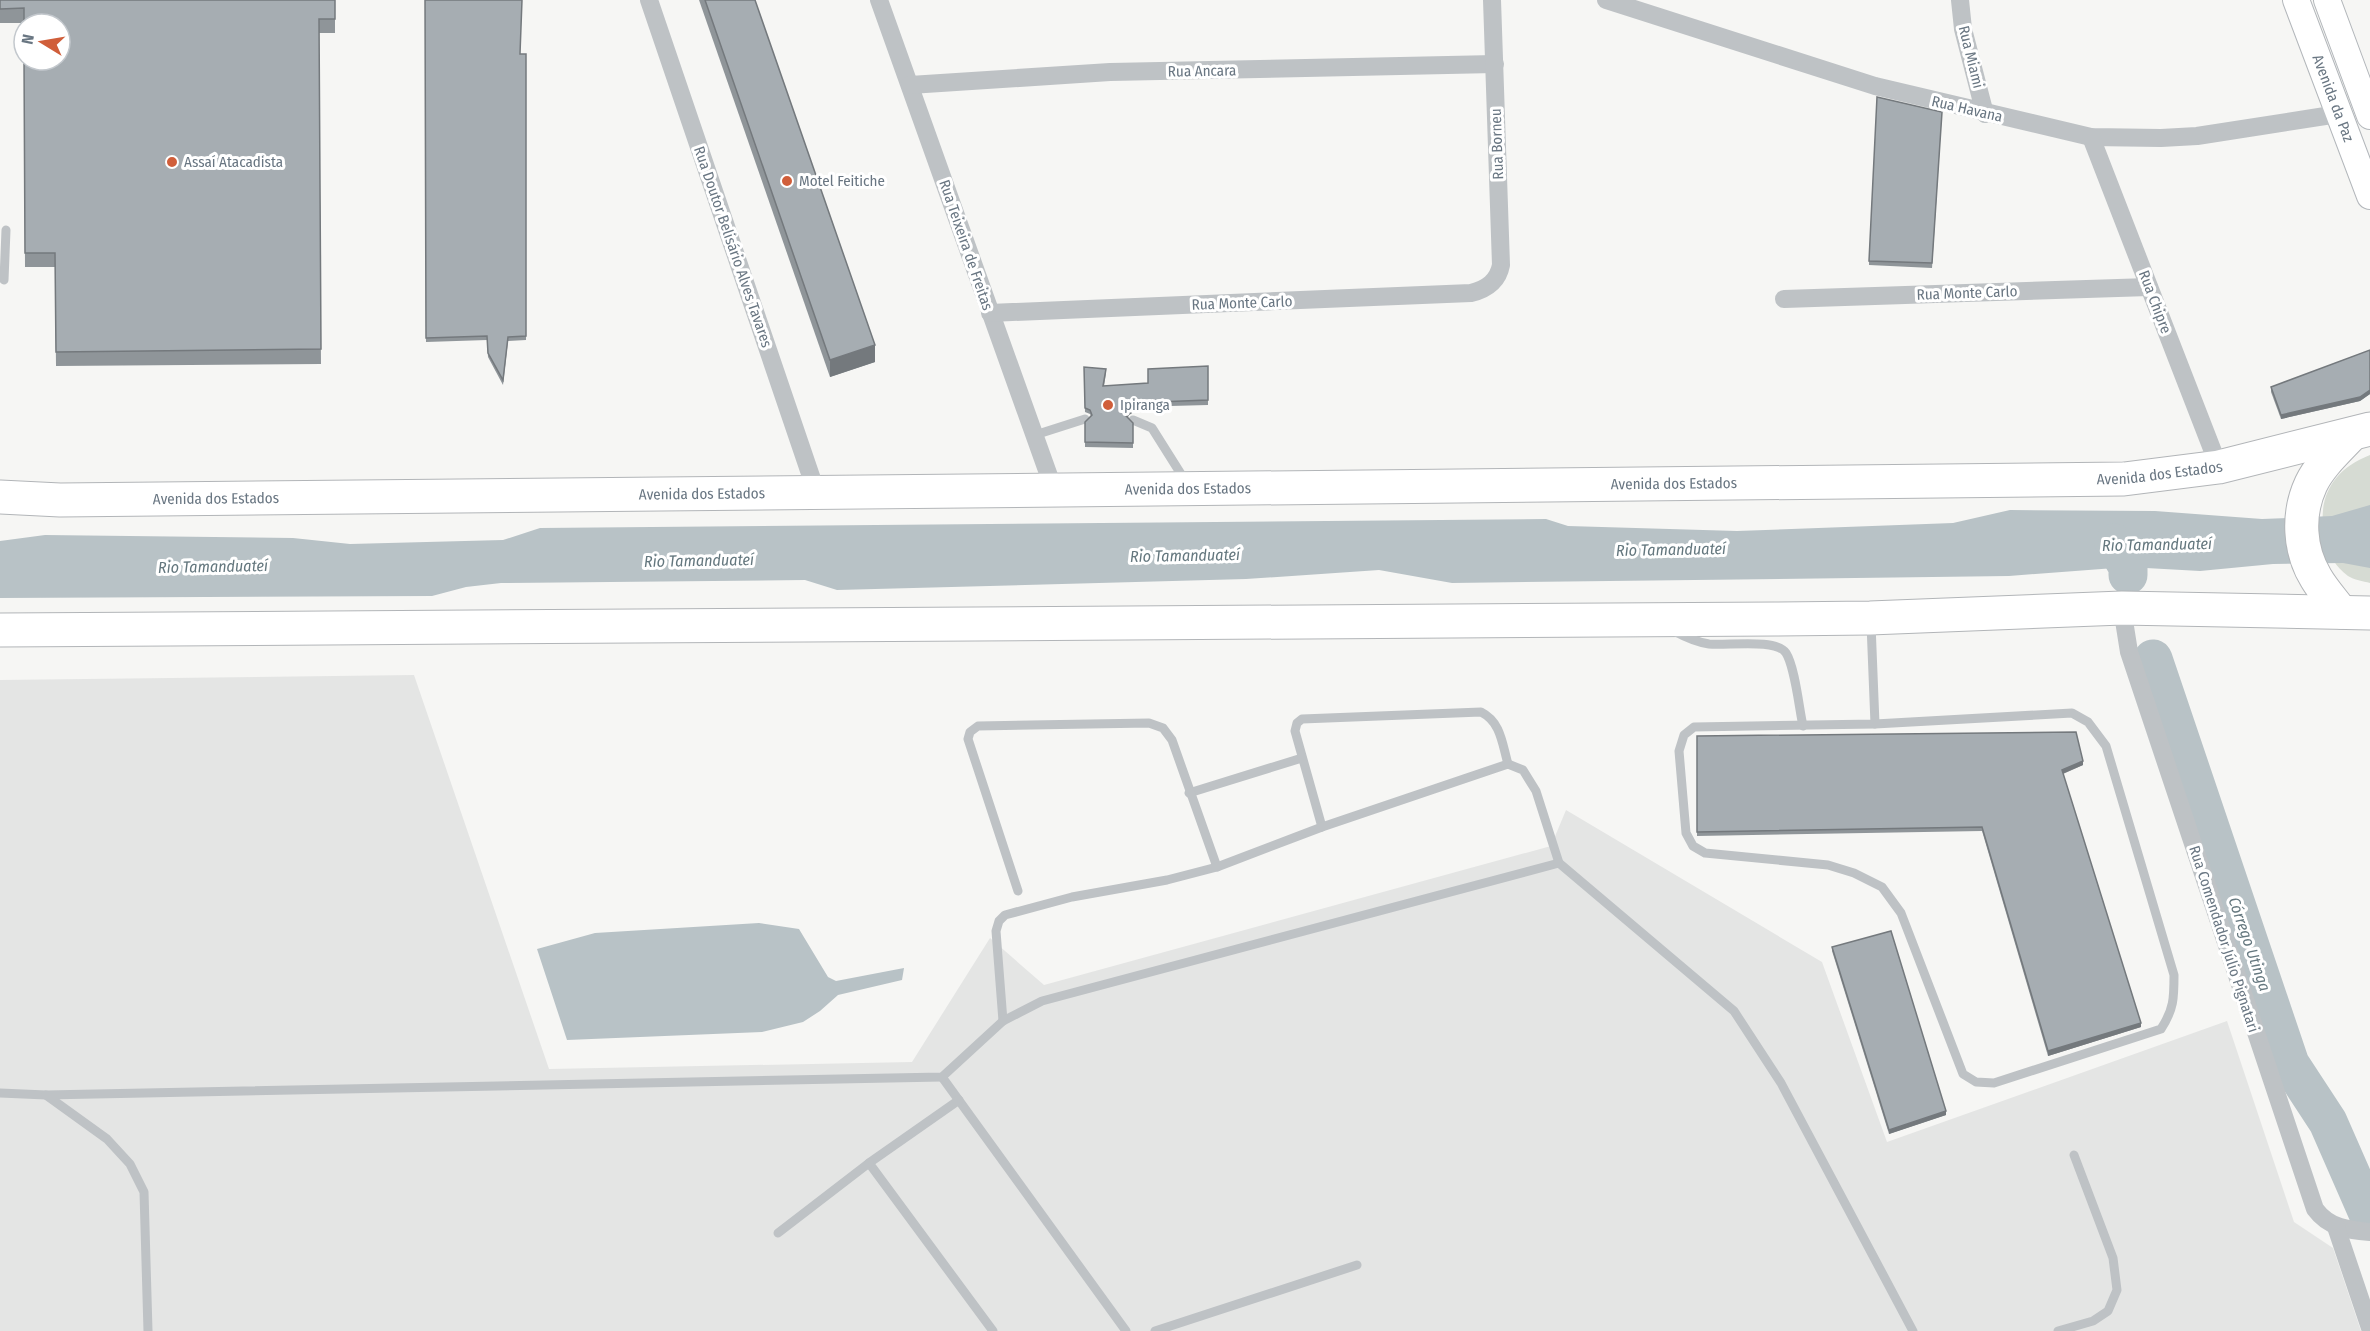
<svg xmlns="http://www.w3.org/2000/svg" width="2370" height="1331" viewBox="0 0 2370 1331" font-family="'Fira Sans Condensed',sans-serif">
  <style>
    .built { fill: #e4e5e4 }
    .green { fill: #d6dbd3 }
    .water { fill: #b8c2c6 }
    .lines { fill: none; stroke-linecap: round; stroke-linejoin: round }
    .river { stroke: #b8c2c6; stroke-width: 39 }
    .secondary-casing { stroke: #b3b7bb; stroke-width: 28 }
    .highway-casing { stroke: #b2b5b8; stroke-width: 35 }
    .lane { stroke: #bec2c5; stroke-width: 9 }
    .street { stroke: #bec2c5; stroke-width: 18 }
    .secondary { stroke: #fff; stroke-width: 26 }
    .highway { stroke: #fff; stroke-width: 33 }
    .wall { fill: #8f9599 }
    .shaded-wall { fill: #74797d }
    .building { fill: #a6adb2; stroke: #74797d; stroke-width: 1.5 }
    .poi-dot { fill: #d05e3a; stroke: #fff; stroke-width: 2 }
    .labels { text-anchor: middle; stroke-width: 6; stroke-linejoin: round; paint-order: stroke }
    .street-label { font-size: 15px; fill: #697682; stroke: #fff }
    .poi-label { font-size: 15px; fill: #697682; stroke: #fff; text-anchor: start }
    .water-label { font-size: 16px; font-style: italic; fill: #64777e; stroke: #fff }
  </style>
  <rect width="100%" height="100%" fill="#f6f6f4"/>
  <!-- built -->
  <path class="built" d="M414 675 549 1069 912 1062 990 938 1044 985 1551 846 1566 810 1822 962 1887 1142 2227 1021 2294 1222 2333 1248 2361 1331H0V680Z"/>
  <!-- green -->
  <path class="green" d="M2370 455V583C2363 581 2354 580 2348 576 2335 566 2330 557 2326 541 2315 501 2331 470 2370 455Z"/>
  <!-- water -->
  <g class="water">
    <path d="M2370 505V568L2343 563 2273 564 2200 571 2128 567 2009 576 1452 583 1379 570 1246 579 837 590 805 580 501 583 466 587 432 596 0 598V541L45 535 293 538 350 544 503 540 540 528 1546 519 1568 526 1737 531 1953 523 2010 510 2155 511 2262 519 2332 516Z"/>
    <path d="M759 923 799 929 828 977 836 981 904 968 902 980 838 995 820 1011 803 1022 762 1032 567 1040 537 949 595 933Z"/>
  </g>
  <g class="lines">
    <!-- river -->
    <g class="river">
      <path d="M2114 543 2128 567V575"/>
      <path d="M2153 659 2290 1064 2328 1122 2370 1218"/>
    </g>
    <defs>
      <g id="secondary">
        <path id="s1" d="M2296 0 2370 196"/>
        <path d="M2327 0 2370 116"/>
      </g>
      <g id="highway">
        <path id="s2" d="M0 497 60 500C748 494 1436 486 2124 479L2219 467 2370 429"/>
        <path d="M2341 612C2333 601 2323 590 2316 578 2299 550 2297 514 2311 484 2320 465 2338 449 2352 434"/>
        <path d="M0 630 1775 619 1870 618 2122 608 2370 613"/>
      </g>
    </defs>
    <!-- secondary casing -->
    <use href="#secondary" class="secondary-casing"/>
    <!-- highway casing -->
    <use href="#highway" class="highway-casing"/>
    <!-- lane -->
    <g class="lane">
      <path d="M4 280 6 230"/>
      <path d="M1133 420 1152 428 1186 482"/>
      <path d="M1035 435 1085 419"/>
      <path d="M1871 624 1875 724"/>
      <path d="M1674 631C1685 637 1696 642 1709 644 1726 646 1776 638 1786 653 1795 667 1799 708 1803 726"/>
      <path d="M2072 713 2088 722 2106 746 2174 975C2174 998 2174 1009 2161 1029L1994 1083 1976 1082 1963 1074 1901 913 1882 887 1854 873 1828 865 1705 853 1693 846 1686 833 1679 751 1684 735 1694 727 1875 724Z"/>
      <path d="M1189 793 1302 758"/>
      <path d="M1322 827 1295 731 1297 723 1302 719 1481 712C1501 722 1502 743 1508 764"/>
      <path d="M1018 891 968 739 970 732 978 726 1149 723 1163 728 1172 740 1217 867"/>
      <path d="M1003 1021 996 931 999 921 1005 915 1072 897 1167 880 1217 867 1322 827 1508 764 1523 770 1536 791 1559 863"/>
      <path d="M942 1077 1126 1331"/>
      <path d="M0 1093 46 1095 942 1077 1003 1021 1042 1001 1559 863 1734 1011 1781 1083 1913 1331"/>
      <path d="M46 1095 107 1139 130 1164 144 1192 148 1331"/>
      <path d="M959 1100 869 1163 993 1331"/>
      <path d="M778 1233 869 1163"/>
      <path d="M1155 1331 1357 1265"/>
      <path d="M2058 1331 2093 1321 2108 1311 2117 1290 2113 1258 2074 1155"/>
    </g>
    <!-- street -->
    <g class="street">
      <path d="M649 0 817 494"/>
      <path d="M879 0 1054 490"/>
      <path d="M1606 0 1875 86 2091 137 2161 138 2197 136 2338 114"/>
      <path d="M1960 0 1963 29 1985 114"/>
      <path d="M910 85 1110 72 1495 64"/>
      <path d="M2091 137 2219 467"/>
      <path d="M1784 299 2149 287"/>
      <path d="M990 313 1471 293C1487 289 1498 281 1501 265L1492 0"/>
      <path d="M2122 608 2129 652 2315 1209C2329 1228 2348 1230 2370 1232"/>
      <path d="M2336 1227 2370 1328"/>
    </g>
    <!-- secondary -->
    <use href="#secondary" class="secondary"/>
    <!-- highway -->
    <use href="#highway" class="highway"/>
  </g>
  <!-- wall -->
  <g class="wall">
    <path d="M0 0H335V33H319L321 364 56 366 55 267H25L24 23H0Z"/>
    <path d="M425 0 520 54H526V340L508 341 503 385 488 357 487 340 426 342Z"/>
    <path d="M699 0H755L875 362 830 377Z"/>
    <path d="M1942 112 1932 268 1869 265V261Z"/>
    <path d="M2370 350V394L2360 401 2281 419 2271 392V387Z"/>
    <path d="M1208 366V405L1132 407V413L1129 415 1128 417 1133 423V448L1085 447V422L1091 416 1090 414 1085 412 1084 367 1106 373 1104 386 1148 383Z"/>
    <path d="M1697 736 2083 765 2063 774 2141 1027 2048 1056 1982 831 1697 836Z"/>
    <path d="M1832 947 1946 1115 1889 1134 1832 951Z"/>
  </g>
  <!-- shaded-wall -->
  <g class="shaded-wall">
    <path d="M875 345V362L830 377V360Z"/>
    <path d="M2370 390V394L2360 401 2281 419V415Z"/>
    <path d="M1132 409V413L1129 415 1126 420V416L1129 411Z"/>
    <path d="M2083 761V765L2062 774V770Z"/>
    <path d="M2141 1023V1027L2048 1056V1051Z"/>
    <path d="M1946 1111V1115L1889 1134V1130Z"/>
  </g>
  <!-- building -->
  <g class="building">
    <path d="M0 0H335V19H319L321 349 56 352 55 253H25L24 60H60V24H24V8L0 9Z"/>
    <path d="M425 0H522L520 54H526V336L508 337 503 380 488 353 487 336 426 338Z"/>
    <path d="M705 0H755L875 345 830 360Z"/>
    <path d="M1877 97 1942 112 1932 263 1869 261Z"/>
    <path d="M2370 350V390L2360 397 2281 415 2271 387Z"/>
    <path d="M1208 366V400L1132 403V409L1129 411 1126 416 1133 423V443L1085 442V422L1092 415 1090 410 1085 408 1084 367 1106 369 1103 386 1148 383V369Z"/>
    <path d="M2076 732 2083 761 2062 770 2141 1023 2048 1051 1982 827 1697 832V736Z"/>
    <path d="M1891 931 1946 1111 1889 1130 1832 947Z"/>
  </g>
  <!-- markers -->
  <g class="poi-dot">
    <circle cx="172" cy="162" r="6"/>
    <circle cx="787" cy="181" r="6"/>
    <circle cx="1108" cy="405" r="6"/>
  </g>
  <g class="labels">
    <!-- street labels -->
    <g class="street-label">
      <text transform="translate(1971 57) rotate(76)" y="5">Rua Miami</text>
      <text transform="translate(1202 71) rotate(-1)" y="5">Rua Ancara</text>
      <text dy="5" stroke="none"><textPath href="#s1" startOffset="105">Avenida da Paz</textPath></text>
      <text transform="translate(1967 109) rotate(13)" y="5">Rua Havana</text>
      <text transform="translate(1497 144) rotate(-92)" y="5">Rua Borneu</text>
      <text transform="translate(966 245) rotate(71)" y="5">Rua Teixeira de Freitas</text>
      <text transform="translate(733 247) rotate(71)" y="5">Rua Doutor Belisário Alves Tavares</text>
      <text transform="translate(1967 293) rotate(-2)" y="5">Rua Monte Carlo</text>
      <text transform="translate(2155 302) rotate(69)" y="5">Rua Chipre</text>
      <text transform="translate(1242 303) rotate(-2)" y="5">Rua Monte Carlo</text>
      <text dy="5" stroke="none"><textPath href="#s2" startOffset="2160">Avenida dos Estados</textPath></text>
      <text dy="5" stroke="none"><textPath href="#s2" startOffset="1674">Avenida dos Estados</textPath></text>
      <text dy="5" stroke="none"><textPath href="#s2" startOffset="1188">Avenida dos Estados</textPath></text>
      <text dy="5" stroke="none"><textPath href="#s2" startOffset="702">Avenida dos Estados</textPath></text>
      <text dy="5" stroke="none"><textPath href="#s2" startOffset="216">Avenida dos Estados</textPath></text>
      <text transform="translate(2224 939) rotate(72)" y="5">Rua Comendador Júlio Pignatari</text>
    </g>
    <!-- poi labels -->
    <g class="poi-label">
      <text x="184" y="167">Assaí Atacadista</text>
      <text x="799" y="186">Motel Feitiche</text>
      <text x="1120" y="410">Ipiranga</text>
    </g>
    <!-- water labels -->
    <g class="water-label">
      <text transform="translate(2157 544) rotate(-1)" y="6">Rio Tamanduateí</text>
      <text transform="translate(1671 549) rotate(-1)" y="6">Rio Tamanduateí</text>
      <text transform="translate(1185 555) rotate(-1)" y="6">Rio Tamanduateí</text>
      <text transform="translate(699 560) rotate(-1)" y="6">Rio Tamanduateí</text>
      <text transform="translate(213 566) rotate(-1)" y="6">Rio Tamanduateí</text>
      <text transform="translate(2250 944) rotate(71)" y="6">Córrego Utinga</text>
    </g>
  </g>
  <!-- north arrow -->
  <g transform="translate(42 42) rotate(281)"><circle r="28" fill="#ffffff" stroke="#c3c8cd" stroke-width="1.5"/>
  <path d="M0-4.5L10 22L0 15L-10 22Z" fill="#d05e3a"/>
  <text y="-9" font-size="16" font-weight="bold" text-anchor="middle" fill="#697682">N</text>
  </g>
</svg>
